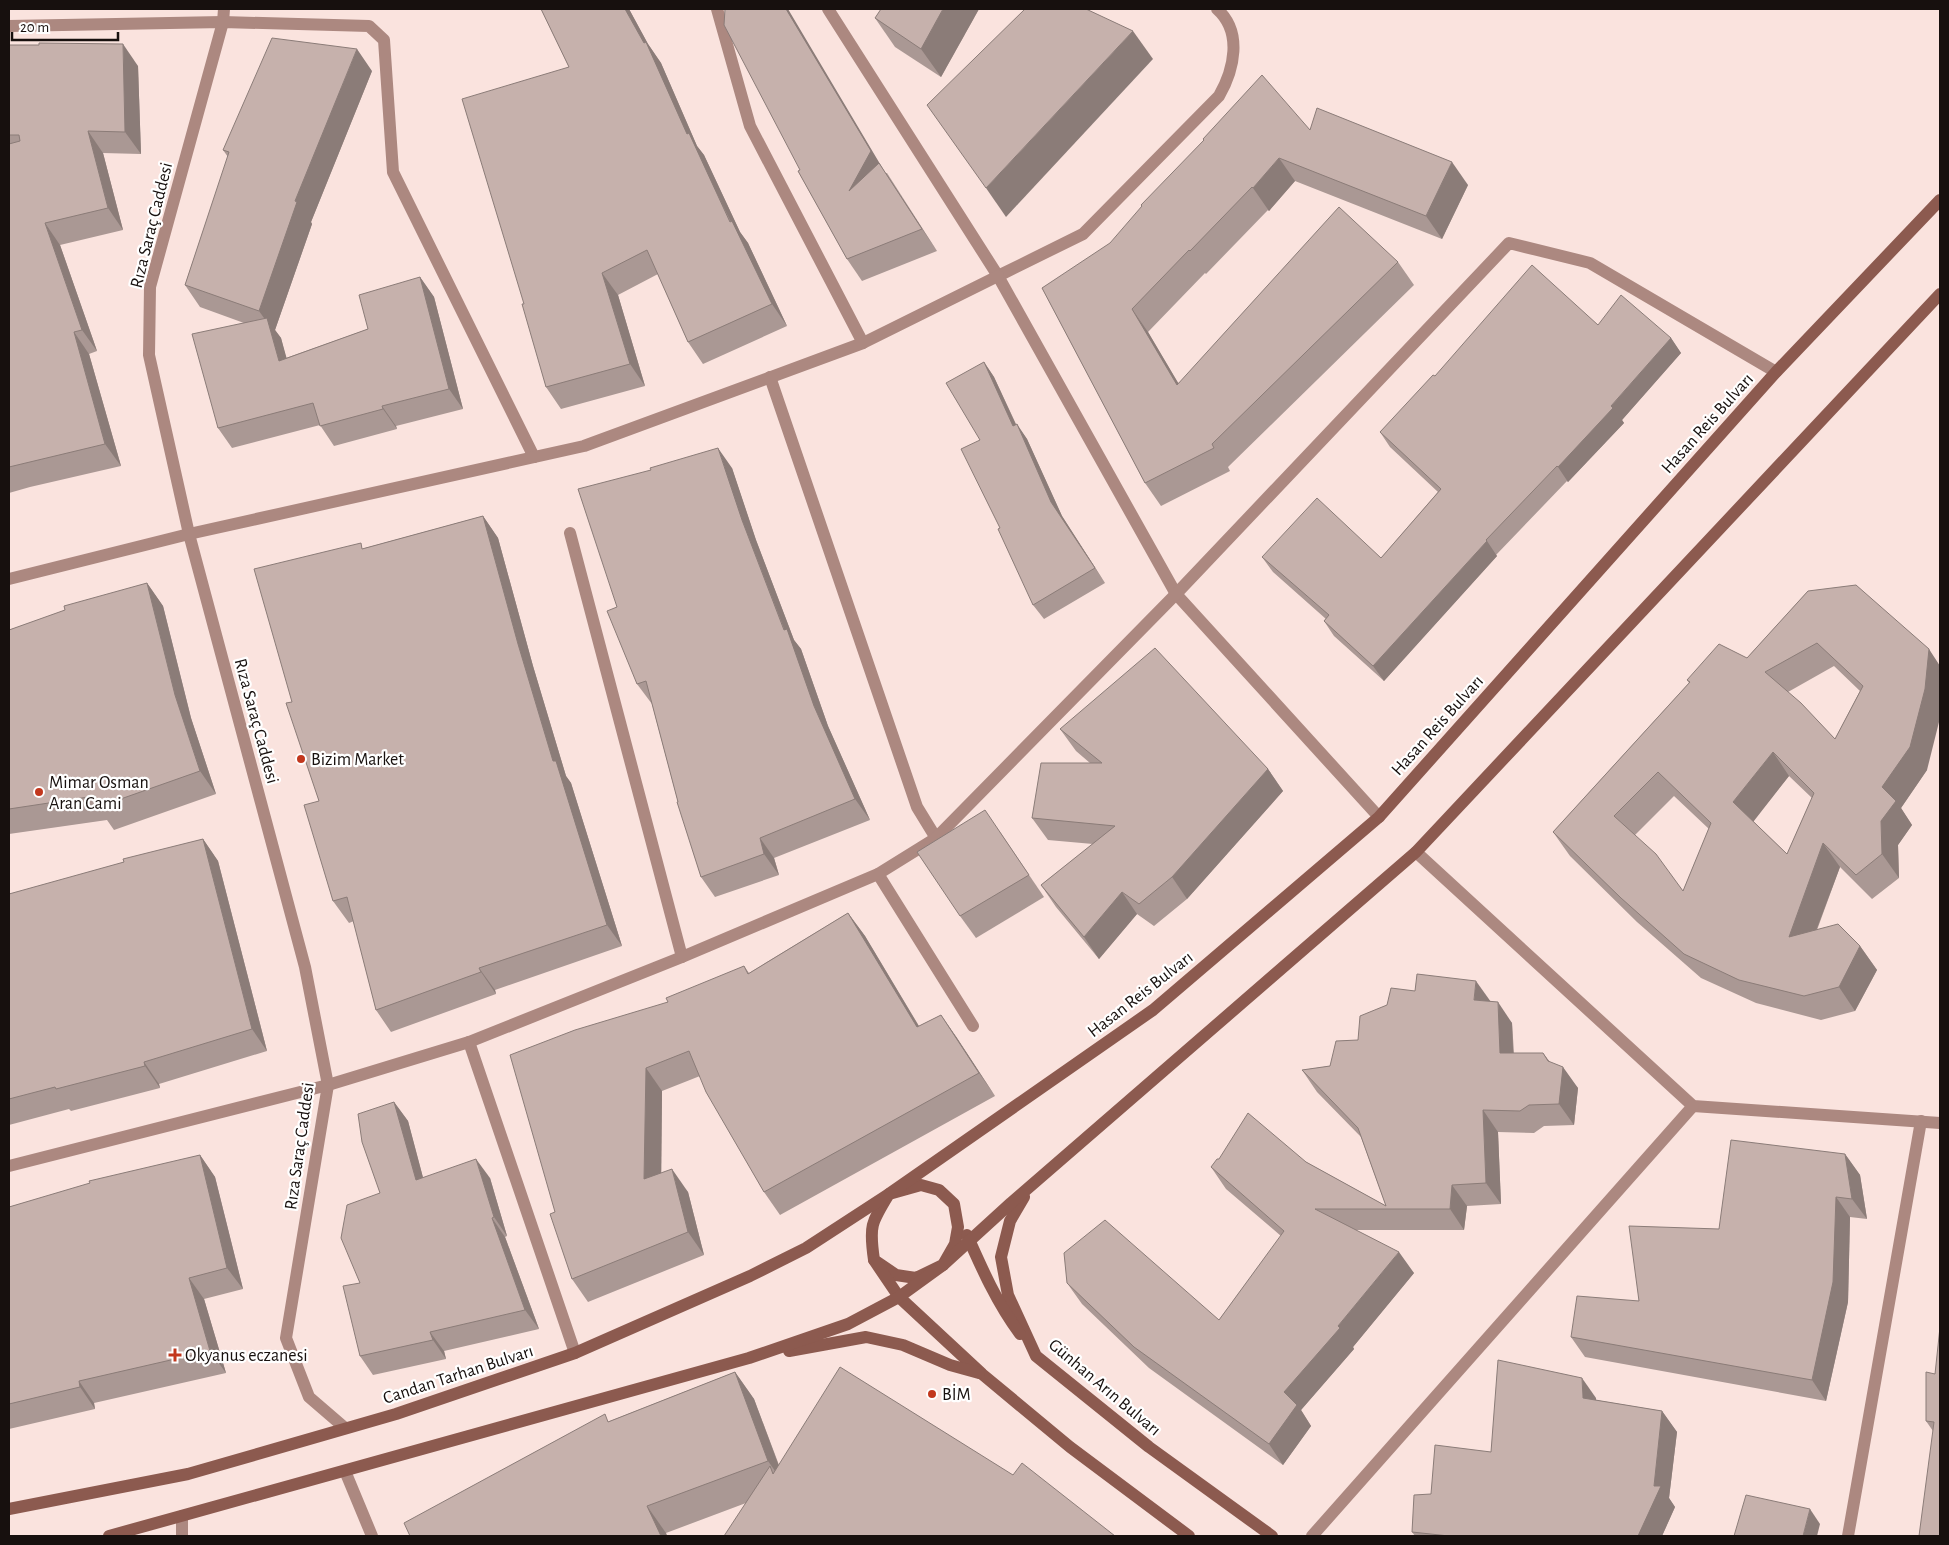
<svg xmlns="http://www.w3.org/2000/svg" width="1949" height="1545" viewBox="0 0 1949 1545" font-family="'Alegreya Sans',sans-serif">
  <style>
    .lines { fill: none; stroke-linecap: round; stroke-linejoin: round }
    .service { stroke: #ac8880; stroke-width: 12 }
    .minor { stroke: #ac8880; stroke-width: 12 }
    .secondary { stroke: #8c5a4f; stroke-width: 12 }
    .wall { fill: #aa9894; fill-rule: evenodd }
    .shaded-wall { fill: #8b7c78 }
    .building { fill: #c6b1ac; stroke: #8b7c78; fill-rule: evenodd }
    .poi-dot { fill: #c2371d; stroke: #fff; stroke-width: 2 }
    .labels { text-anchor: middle; stroke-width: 4.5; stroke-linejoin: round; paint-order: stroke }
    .street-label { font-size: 18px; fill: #17100e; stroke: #fff }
    .poi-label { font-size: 18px; fill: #17100e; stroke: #fff; text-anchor: start }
  </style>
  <rect width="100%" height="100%" fill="#fae3de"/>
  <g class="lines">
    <!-- service -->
    <g class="service">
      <path d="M998 276 1083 234 1219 96C1234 70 1243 32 1217 9"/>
      <path d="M570 533 682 957"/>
      <path d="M878 874 973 1026"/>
    </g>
    <!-- minor -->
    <g class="minor">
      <path d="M224 9 223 22 150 287 149 355 189 534 305 967 328 1085 286 1338 309 1397 345 1428"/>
      <path d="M717 9 750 126 863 343"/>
      <path d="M828 9 998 276 1176 594 1379 817"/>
      <path d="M9 26 223 22 369 26 384 40 393 172 534 457"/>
      <path d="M770 377 917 807 936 838"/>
      <path d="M9 579 189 534 584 446 863 343 998 276"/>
      <path d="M1416 852 1693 1106 1940 1123"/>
      <path d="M469 1042 575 1353"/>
      <path d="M9 1166 328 1085 469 1042 682 957 878 874 936 838 1176 594 1509 243 1590 263 1776 372"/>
      <path d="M345 1471 372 1536"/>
      <path d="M182 1516V1536"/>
      <path d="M1312 1536 1693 1106"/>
      <path d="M1848 1536 1921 1121"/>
    </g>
    <!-- secondary -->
    <g class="secondary">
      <path d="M921 1185 939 1190 954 1204 958 1227 955 1244 943 1265 916 1278 896 1275 874 1260C869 1226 871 1223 889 1194Z"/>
      <path d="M1024 1197 1010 1221 1001 1257 1008 1295 1036 1356 1149 1447 1272 1536"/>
      <path d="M967 1235C982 1269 997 1303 1020 1334"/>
      <path d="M874 1260 899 1297 982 1374 1070 1447 1189 1536"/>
      <path d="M789 1351 866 1337 903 1345 950 1365 979 1373"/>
      <path d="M9 1509 188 1474 396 1414 575 1353 750 1276 806 1248 889 1194 1153 1010 1379 817 1776 372 1940 200"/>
      <path d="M109 1536 749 1358 848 1324 899 1297 943 1265 1011 1203 1416 852 1940 294"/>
    </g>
  </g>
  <!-- wall -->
  <g class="wall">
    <path d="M541 9H629L648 44 661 63 697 146 704 155 740 232 748 243 787 326 703 364 688 342 658 274 618 295 645 386 561 409 546 387 524 304 569 67Z"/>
    <path d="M979 9 941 77 895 47 875 18Z"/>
    <path d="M9 45 138 66 141 154 103 153 123 230 60 245 97 351 89 354 121 466 30 487 9 493Z"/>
    <path d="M372 71 311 222 312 224 275 330 281 338 286 358 368 329 420 277 434 297 463 409 396 426 397 429 334 446 320 425 232 448 218 428 244 323 200 307 185 285 228 157 223 150Z"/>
    <path d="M1310 130 1468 185 1442 239 1295 181 1269 211 1268 210 1206 274 1205 273 1148 332 1178 383 1398 262 1414 285 1228 467 1230 471 1161 506 1145 483 1042 288Z"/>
    <path d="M798 171 887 173 937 251 862 281 847 259Z"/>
    <path d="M1671 338 1681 353 1622 420 1624 423 1568 482 1567 481 1496 555 1497 556 1384 681 1334 636 1324 621 1326 619 1273 572 1262 557 1381 558 1438 492 1390 447 1380 432 1435 376Z"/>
    <path d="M984 362 994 377 1016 424 1027 439 1062 516 1105 583 1044 619 1033 605 980 440Z"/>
    <path d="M732 468 756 540 794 640 801 649 828 726 870 820 774 858 779 875 715 897 701 877 678 802 652 704 637 684 617 607 651 470Z"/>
    <path d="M483 516 498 538 533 666 566 776 571 783 622 946 495 990 496 994 391 1032 376 1010 354 921 349 923 333 901 319 801 292 702 365 548Z"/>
    <path d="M147 583 163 606 191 718 216 794 114 830 107 820 9 834V630Z"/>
    <path d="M1808 591 1927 770 1901 808 1912 825 1898 845 1899 878 1872 899 1840 867 1817 930 1860 946 1877 970 1855 1011 1821 1020 1756 1003 1701 978 1637 922 1570 856 1553 832 1689 683 1687 680 1747 658ZM1834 666 1860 691 1835 739 1788 692ZM1789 776 1812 798 1787 854 1753 821ZM1674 796 1709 829 1683 891 1635 835Z"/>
    <path d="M1060 729 1268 769 1283 791 1187 899 1154 926 1137 914 1099 959 1056 907 1041 885 1093 844 1048 840 1032 818 1090 763 1076 751Z"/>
    <path d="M1000 832 1044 897 976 938 960 916Z"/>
    <path d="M203 839 218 861 267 1051 159 1084 160 1088 71 1111 69 1109 9 1125V896Z"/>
    <path d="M848 913 865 936 919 1026 941 1015 957 1038 995 1096 780 1215 764 1192 700 1076 662 1091 661 1173 688 1192 704 1255 588 1302 572 1279 555 1212 668 1002 744 966 749 973Z"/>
    <path d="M1491 1001 1512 1023 1514 1053H1543L1550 1062 1578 1088 1574 1125 1544 1126 1534 1133 1498 1132 1501 1204 1467 1206 1464 1230H1356L1414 1273 1353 1347 1354 1349 1301 1410 1311 1426 1283 1465 1149 1368 1082 1304 1067 1283 1219 1320 1281 1236 1226 1189 1211 1167 1219 1159 1306 1162 1386 1206 1361 1137 1317 1092 1302 1070 1330 1066 1358 1040Z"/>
    <path d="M394 1102 408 1121 423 1178H490L507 1236 505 1237 539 1329 444 1351 446 1359 373 1375 360 1356V1283L380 1193Z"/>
    <path d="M1845 1154 1860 1175 1867 1219 1850 1217 1848 1302 1826 1401 1585 1357 1571 1337 1639 1301 1719 1229Z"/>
    <path d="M200 1155 215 1177 243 1289 204 1299 226 1373 94 1403 95 1409 9 1429V1207Z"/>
    <path d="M735 1372 754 1399 779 1465 1013 1475 1115 1536 746 1503 666 1533 667 1536H410L610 1421Z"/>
    <path d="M1935 1374 1940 1536 1933 1431 1926 1421Z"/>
    <path d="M1596 1398V1400L1662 1411 1677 1432 1669 1498 1675 1507 1662 1536H1415L1412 1532 1431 1494Z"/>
  </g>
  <!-- shaded-wall -->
  <g class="shaded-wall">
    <path d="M625 9H629L648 44 661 63 697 146 704 155 740 232 748 243 787 326 772 304 687 134 644 43Z"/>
    <path d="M786 9H788L886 174 937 251 922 229 849 191Z"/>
    <path d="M943 9H979L941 77 921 49Z"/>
    <path d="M1133 31 1153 59 1006 217 986 188Z"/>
    <path d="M123 44 138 66 141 154 125 132Z"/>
    <path d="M357 49 372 71 311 222 312 224 275 330 281 338 293 381 279 361 269 325 259 311 295 201Z"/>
    <path d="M88 131 103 153 123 230 108 208Z"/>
    <path d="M1279 158 1295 181 1269 211 1253 188Z"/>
    <path d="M1452 162 1468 185 1442 239 1426 216Z"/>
    <path d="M45 223 60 245 97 351 82 330Z"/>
    <path d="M602 273 618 295 645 386 630 364Z"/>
    <path d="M420 277 434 297 463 409 449 389Z"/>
    <path d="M1132 309 1148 332 1193 408 1177 385Z"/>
    <path d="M74 332 89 354 121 466 105 444Z"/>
    <path d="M1671 338 1681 353 1622 420 1624 423 1568 482 1558 467Z"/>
    <path d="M984 362 994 377 1023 440 1013 426Z"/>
    <path d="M382 406 396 426 397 429 383 409Z"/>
    <path d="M1017 424 1027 439 1062 516 1105 583 1051 502Z"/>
    <path d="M718 448 732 468 756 540 794 640 801 649 828 726 870 820 855 799 814 706 742 520Z"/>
    <path d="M483 516 498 538 533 666 566 776 571 783 622 946 607 925 553 761 518 644Z"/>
    <path d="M1487 541 1497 556 1384 681 1373 666Z"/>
    <path d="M147 583 163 606 191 718 216 794 200 771 175 695Z"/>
    <path d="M1929 649 1940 666V718L1927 770 1901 808 1912 825 1898 845 1899 878 1882 854 1881 821 1882 787Z"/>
    <path d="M1773 752 1789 776 1750 826 1733 802Z"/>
    <path d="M1268 769 1283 791 1187 899 1172 877Z"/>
    <path d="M760 838 774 858 779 875 764 854Z"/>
    <path d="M203 839 218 861 267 1051 252 1029Z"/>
    <path d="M1823 843 1840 867 1805 960 1789 937Z"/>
    <path d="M1122 892 1137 914 1099 959 1084 937Z"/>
    <path d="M848 913 865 936 933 1050 917 1027Z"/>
    <path d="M1860 946 1877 970 1855 1011 1839 987Z"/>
    <path d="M479 968 495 990 496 994 481 972Z"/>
    <path d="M1476 981 1491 1002 1474 1000Z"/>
    <path d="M1498 1002 1512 1023 1514 1074 1500 1053Z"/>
    <path d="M941 1015 957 1038 995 1096 979 1073Z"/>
    <path d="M1543 1053 1558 1074 1563 1067 1578 1088 1574 1125 1559 1104 1548 1061Z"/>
    <path d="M144 1062 159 1084 160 1088 145 1066Z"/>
    <path d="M646 1068 662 1091 661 1202 644 1179Z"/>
    <path d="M394 1102 408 1121 429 1200 416 1180Z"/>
    <path d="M1483 1110 1498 1132 1501 1204 1486 1183Z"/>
    <path d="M1845 1154 1860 1175 1867 1219 1852 1199Z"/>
    <path d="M200 1155 215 1177 243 1289 227 1268Z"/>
    <path d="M476 1159 490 1178 507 1236 494 1217Z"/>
    <path d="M672 1169 688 1192 704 1255 688 1232Z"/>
    <path d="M1452 1185 1467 1206 1464 1230 1450 1209Z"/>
    <path d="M1836 1197 1850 1217 1848 1302 1826 1401 1812 1380Z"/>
    <path d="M492 1218 505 1237 539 1329 525 1310Z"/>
    <path d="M1399 1252 1414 1273 1353 1347 1354 1349 1301 1410 1311 1426 1283 1465 1269 1444 1284 1392Z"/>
    <path d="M189 1278 204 1299 226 1373 210 1351Z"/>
    <path d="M430 1332 444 1351 446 1359 433 1340Z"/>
    <path d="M735 1372 754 1399 787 1488 768 1461Z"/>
    <path d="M1582 1378 1596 1398 1597 1418 1583 1398Z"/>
    <path d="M79 1381 94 1403 95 1409 80 1387Z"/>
    <path d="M1662 1411 1677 1432 1669 1498 1675 1507 1662 1536H1638L1654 1486Z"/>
    <path d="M647 1506 666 1533 667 1536H661Z"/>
    <path d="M1810 1509 1820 1524 1817 1536H1803Z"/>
  </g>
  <!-- building -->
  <g class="building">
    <path d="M541 9H625L644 43 646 42 687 134 689 133 730 222 732 221 772 304 688 342 647 250 602 273 630 364 546 387 522 304H524L462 99 569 67Z"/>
    <path d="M725 9H786L871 151 849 191 879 163 922 229 847 259 798 171 800 170 724 25Z"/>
    <path d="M881 9H943L921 49 875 18Z"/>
    <path d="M1025 9H1086L1133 31 986 188 927 105Z"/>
    <path d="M272 38 357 49 295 201 297 202 259 311 185 285 229 152 223 150Z"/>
    <path d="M39 43 123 44 125 132 88 131 108 208 45 223 82 330 74 332 105 444 9 467V144L20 141 19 135H9V45H39Z"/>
    <path d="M1262 75 1310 130 1317 108 1452 162 1426 216 1279 158 1253 188 1252 187 1190 251 1189 250 1132 309 1177 385 1339 207 1398 262 1212 444 1214 448 1145 483 1042 288 1110 243 1142 206 1141 205 1204 140 1203 139Z"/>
    <path d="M1532 265 1598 325 1621 295 1671 338 1611 406 1613 408 1558 467 1557 466 1486 540 1487 541 1373 666 1324 621 1329 615 1262 557 1317 498 1381 558 1441 489 1380 432 1433 375 1435 376Z"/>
    <path d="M420 277 449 389 382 406 383 409 320 426 313 403 218 428 192 334 267 318 279 361 368 329 359 295Z"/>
    <path d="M984 362 1013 426 1017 424 1051 502 1095 568 1033 605 998 529 1000 528 961 449 980 440 946 383Z"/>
    <path d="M718 448 742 520 784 630 787 629 814 706 855 799 760 838 764 854 701 877 677 802H678L646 681 637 684 607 611 617 607 578 489 651 470 650 468Z"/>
    <path d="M483 516 518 644 553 761H556L607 925 479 968 481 972 376 1010 347 897 333 901 304 805 319 801 286 703 292 702 254 569 361 543 362 549Z"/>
    <path d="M147 583 175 695 200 771 98 807 95 796 9 809V630L65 610 64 606Z"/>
    <path d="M1856 585 1929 649 1925 689 1910 747 1882 787 1896 801 1881 821 1882 854 1856 875 1823 843 1789 937 1838 924 1860 946 1839 987 1804 996 1739 980 1684 954 1621 898 1553 832 1690 682 1687 680 1719 644 1747 658 1808 591ZM1817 643 1863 686 1835 739 1801 703 1765 672ZM1773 752 1814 793 1787 854 1733 802ZM1658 772 1711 823 1683 891 1656 854 1614 816Z"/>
    <path d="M1155 648 1268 769 1172 877 1139 904 1122 892 1084 937 1041 885 1115 826 1032 818 1041 763H1102L1060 729Z"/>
    <path d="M985 810 1029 875 960 916 917 852Z"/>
    <path d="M203 839 252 1029 144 1062 145 1066 56 1089 55 1087 9 1099V894L124 862 123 859Z"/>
    <path d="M848 913 917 1027 941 1015 979 1073 764 1192 706 1092 689 1051 646 1068 644 1179 672 1169 688 1232 572 1279 550 1214 555 1212 510 1055 575 1030 668 1002 666 998 744 966 748 974Z"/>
    <path d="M1417 974 1476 981 1474 1000 1498 1002 1500 1053H1543L1548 1061 1563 1067 1559 1104 1529 1105 1520 1111 1483 1110 1486 1183 1452 1185 1450 1209H1315L1399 1252 1338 1326 1340 1328 1284 1392 1297 1405 1269 1444 1134 1347 1067 1283 1064 1253 1105 1220 1219 1320 1284 1231 1211 1167 1217 1159H1219L1248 1113 1306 1162 1386 1206 1358 1128 1302 1070 1330 1066 1336 1041 1358 1040 1360 1016 1387 1005 1391 988 1415 991Z"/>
    <path d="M394 1102 416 1180 476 1159 494 1217 492 1218 525 1310 430 1332 433 1340 360 1356 343 1286 360 1283 341 1238 347 1205 380 1193 362 1142 358 1114Z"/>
    <path d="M1731 1140 1845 1154 1852 1199 1836 1197 1833 1282 1812 1380 1571 1337 1577 1296 1639 1301 1629 1226 1719 1229Z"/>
    <path d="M200 1155 227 1268 189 1278 210 1351 79 1381 80 1387 9 1404V1207L90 1183 89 1181Z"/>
    <path d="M1940 1327V1536H1919L1934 1422 1926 1421V1372L1935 1374Z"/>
    <path d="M1498 1360 1582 1378 1583 1398 1662 1411 1654 1486H1661L1638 1536H1449L1412 1532 1414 1495 1431 1494 1435 1445 1491 1452Z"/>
    <path d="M840 1367 1013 1475 1022 1463 1115 1536H724L770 1466 773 1474Z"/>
    <path d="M735 1372 768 1461 647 1506 661 1536H410L404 1523 605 1414 608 1422Z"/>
    <path d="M1746 1495 1810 1509 1803 1536H1734Z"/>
  </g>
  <!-- markers -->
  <g class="poi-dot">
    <circle cx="301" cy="759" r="5"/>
    <circle cx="39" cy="792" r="5"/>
    <path d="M172.5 1347.5h5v5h5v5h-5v5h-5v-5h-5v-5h5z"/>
    <circle cx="932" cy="1394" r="5"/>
  </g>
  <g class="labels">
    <!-- street labels -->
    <g class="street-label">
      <text transform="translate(151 225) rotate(-76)" y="6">Rıza Saraç Caddesi</text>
      <text transform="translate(1707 423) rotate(-48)" y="6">Hasan Reis Bulvarı</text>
      <text transform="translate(257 721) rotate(75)" y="6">Rıza Saraç Caddesi</text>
      <text transform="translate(1437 725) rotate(-48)" y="6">Hasan Reis Bulvarı</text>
      <text transform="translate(1140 994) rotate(-38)" y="6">Hasan Reis Bulvarı</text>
      <text transform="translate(299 1146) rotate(-82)" y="6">Rıza Saraç Caddesi</text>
      <text transform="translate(458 1374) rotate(-18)" y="6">Candan Tarhan Bulvarı</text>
      <text transform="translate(1105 1387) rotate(40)" y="6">Günhan Arın Bulvarı</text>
    </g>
    <!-- poi labels -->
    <g class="poi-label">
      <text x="311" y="765">Bizim Market</text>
      <text x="49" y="788">Mimar Osman<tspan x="49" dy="21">Aran Cami</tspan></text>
      <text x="185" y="1361">Okyanus eczanesi</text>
      <text x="942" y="1400">BİM</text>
    </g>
  </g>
  <!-- border -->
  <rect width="1949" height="1545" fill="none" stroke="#17100e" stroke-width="20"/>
  <!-- scale -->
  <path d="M12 32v8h106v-8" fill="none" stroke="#17100e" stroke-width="2.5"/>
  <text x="20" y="32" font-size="15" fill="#17100e" stroke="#ffffff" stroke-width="4" paint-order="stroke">20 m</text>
</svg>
